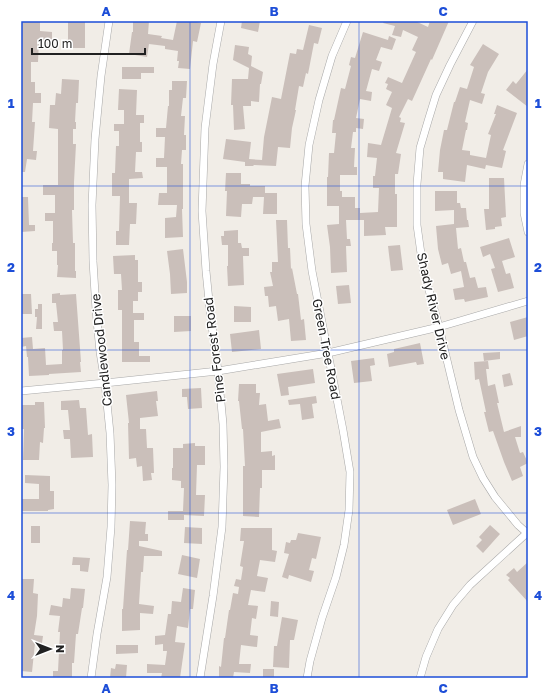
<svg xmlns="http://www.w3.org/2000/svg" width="549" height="699" viewBox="0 0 549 699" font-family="'Golos Text',sans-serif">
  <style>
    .building { fill: #cabfba }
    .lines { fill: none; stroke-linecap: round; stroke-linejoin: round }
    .minor-casing { stroke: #a8a8a8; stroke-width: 8 }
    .minor { stroke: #fff; stroke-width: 7 }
    .grid { fill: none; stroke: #1d4ed8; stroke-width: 1; stroke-opacity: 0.55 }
    .labels { text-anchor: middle; stroke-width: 3; stroke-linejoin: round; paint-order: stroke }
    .street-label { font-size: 13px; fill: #212121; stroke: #fff }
    .neatline { fill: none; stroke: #1d4ed8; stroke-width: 1.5 }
    .grid-label { font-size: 13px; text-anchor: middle; font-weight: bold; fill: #1d4ed8 }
  </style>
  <rect width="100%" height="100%" fill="#f1ede7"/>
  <!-- building -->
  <g class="building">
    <path d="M21 21H40V31L52 32V41L39 40 38 62H31V82H35V93H41V103H33L32 122H35L33 151H37L36 160 27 159 25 172H21Z"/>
    <rect x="68" y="21" width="17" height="27"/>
    <path d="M133 21H149L148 34 162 36 161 38 173 40 177 21H192L201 23 197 42 193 41 190 69 178 68 179 61H177L178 51 165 49V46L149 44 147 57 129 54 132 32H133Z"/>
    <path d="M242 21H260L258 32 241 28Z"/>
    <path d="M384 21H415L428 27 430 21H449L432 60 431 59 412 101 408 99 399 117 401 118 400 122 405 123 396 153 401 154 398 174H395V194H397V227H385L386 235 364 236V220H346L347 239H350L351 246H346L347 272 331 273 330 247 327 225 339 224V206H327V177H328L329 153H334L336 133H332L333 120H334L341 88 345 89 351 66 349 65 351 57 355 58 363 32 388 40 389 36 396 39 392 50 381 47 376 60 382 62 379 71 372 69 366 91 372 92 371 101 360 99 356 118 364 119 363 129 356 128V132H353L351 148H355L354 167H357V175H340V191H342V197H355V208H360V213L378 212 379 188H373V176H375L377 158 367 157 368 143 381 145 392 108 386 105 392 92 386 89 388 84 385 83 388 77 402 83 416 52 412 50 418 37 403 30 401 37 392 35 395 26 383 23Z"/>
    <path d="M309 25 322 28 318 44 314 43 308 74 306 73 303 87 299 86 295 110H296L292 128 290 148 278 147 276 166 254 165 253 166H245V162L223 159 226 139 251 142 249 159 262 160 264 137 272 97 281 99 290 53 296 54 297 49 303 50Z"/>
    <path d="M483 44 499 54 488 72 481 93 485 94 482 104 470 100 465 122 468 123 467 130H466L462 150 470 151V155L486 158 491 135 488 134 496 114H494L497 105 517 113 503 150 506 151 502 168 486 165 485 169 467 165 465 182 443 179V172H438L440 150 444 130H447L454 102H455L460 87 467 89 474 67 470 65Z"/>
    <path d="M235 45 249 47 248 54 252 56 251 66 263 72 261 84H260L259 102 251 101V106H243L245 129 234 130 233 105H231L232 79H248L249 68 233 60Z"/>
    <path d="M122 67H154V73H141V79H122Z"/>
    <path d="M528 69V107L506 90 513 81 516 84Z"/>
    <path d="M62 79 79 80 78 103H76L75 122H76V129H73V144H76L74 182V210H72L73 243H75V271H76V278L57 277 58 265H57V251H52V243H53V221H45V213H55V195H43V185H58V129L49 128 50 105H55L56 93 61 94Z"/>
    <path d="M172 81H187L186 98H183L181 116H185L184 135H186V150H182L181 164H183V209H182L183 237 165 238V218L176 217 177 205H158L159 193H167V167H156V158H164L165 137H156V128H166L168 106H169V90H172Z"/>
    <path d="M119 89 137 90 136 115H144V123H140V142H142V152H136L135 172H142L143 178 129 179V203H137L136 224H130L129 245H116V231H119L120 196H112V173H115L116 146H119V131H114V124H124V110H118Z"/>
    <path d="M226 173H241V184H250V186H265V193H277V214H263L264 197H253L252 204H242L241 217 226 216 227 191H225Z"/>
    <path d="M489 178H504L506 217 501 218 502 226 495 227V229L486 230 484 209H489Z"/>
    <path d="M435 191H457V203H460L461 208H466L467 220H468L469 227 456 228 458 249 461 248 464 262H466L470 278 475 277 478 288 486 287 488 297 465 302 464 299 455 300 453 289 464 287 461 271 451 274 448 263 442 265 438 249 436 226 454 224V210L435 211Z"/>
    <path d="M21 197H28L29 225H35V231L21 232Z"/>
    <path d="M276 220H287L288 248H290L291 269 292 268 297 294H298L301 320 304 319 306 340 291 341 289 319 278 321 276 306 269 307 268 296H265L264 287 273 286 270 272H272V262H278Z"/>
    <path d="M238 230V243H241L242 248H249V256H243L244 285 228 286 227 266H228V245H222L221 236H224V231Z"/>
    <path d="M509 238 515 257 502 261 506 274 510 273 514 288 498 292 491 269 495 268 490 254 483 257 480 247Z"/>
    <path d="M400 245 403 270 391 271 388 246Z"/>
    <path d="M183 249 187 282V293L171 294 170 274 167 251Z"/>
    <path d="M135 255V260H138V282H142V292H138V301H133V313H144V320H134V342H139V356H150V362H122V310H118V290H122L121 274H114L113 256Z"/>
    <path d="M349 285 351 303 338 304 336 286Z"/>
    <path d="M60 293V295L76 294 81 362H80L81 372 49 374V375L29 376 28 357H27L26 346 21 347V338L32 337 33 349 45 348 46 365 62 364V350H63L62 331H54L53 322H58L56 303H52V294Z"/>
    <path d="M21 294H31L32 314H21Z"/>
    <path d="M38 304H42V329H36L37 317H35V309H38Z"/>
    <path d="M234 306 251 307V322H234Z"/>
    <path d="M174 316H191V331L174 332Z"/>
    <path d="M528 317V336L514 340 510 322Z"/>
    <path d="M259 330 261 349 232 352 230 334Z"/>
    <path d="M420 343 424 364 417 365 416 362 389 367 387 354 394 352V349Z"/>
    <path d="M500 352V359L484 361 483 353Z"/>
    <path d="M374 358 375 365 370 366 372 381 354 383 351 361Z"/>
    <path d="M488 361 489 369H486L488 386 495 384 499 403H497L504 432 521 426V437H515L520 453 523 452 528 463 520 467 523 476 512 481 504 462 493 431 489 432 484 412H486L479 379 475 380 474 362Z"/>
    <path d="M313 369 315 383 288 387 289 395 281 396 277 374Z"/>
    <path d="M510 373 513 385 504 387 502 375Z"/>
    <path d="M239 384H256V393H260L259 405 266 404 268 421 279 419 281 428 261 432V452L272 451V456L275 455V470H262V488H260L259 517 243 516V466H245L243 429H242L239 401H238Z"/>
    <path d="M201 388 202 408 188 409 187 397H182V389Z"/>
    <path d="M157 391 158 401H156L158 416 140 418V429H146L147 448H153L154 473H151L152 480 143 481 142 466 137 467 136 458 129 459 128 423H129L126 395Z"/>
    <path d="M316 396 317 403 312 404 314 418 302 420 300 404 289 405 288 400Z"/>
    <path d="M79 400 80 408H86L88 435 92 434 93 457 71 458 70 439H64L63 430H70L68 410H61V401Z"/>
    <path d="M35 402H44L45 428H44L43 443 40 442 39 460H23L24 429H21V405H35Z"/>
    <path d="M195 443V446H205V465H197L196 495H205L204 516 184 515V520H168V511H183L184 488H181V481L172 480V468H173V448H183V444Z"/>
    <path d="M25 475 50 476V491H54V509L48 510V511H22V499H39V484L25 483Z"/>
    <path d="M475 499 481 514 453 525 447 510Z"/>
    <path d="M130 521 146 522 145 534H148V541H139V546L162 551V556H144L143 572H141L139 604 154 606 153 614 140 613V630L122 631V609H123L127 550H128Z"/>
    <path d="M490 525 500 534 483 553 476 546 482 540 479 537Z"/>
    <rect x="31" y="526" width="9" height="17"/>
    <path d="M185 527 202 528V544L184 543Z"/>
    <path d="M241 528H272V550L277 551 275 562 260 560 257 576 268 578 265 592 251 590 248 605 258 606 256 619 252 618 250 635 258 636 257 647 241 645 239 664H251L250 673 234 672 233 678H219V666L221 667 224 638H225L229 610H230L233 593 238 594 239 587 234 586 236 579 241 580 243 567 240 566 244 541H240Z"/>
    <path d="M298 533 321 537 316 559 312 558 309 570 314 571 311 582 289 575 288 579 282 577 289 554 284 553 286 542 290 543 291 540H296Z"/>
    <path d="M182 555 200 559 197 578 178 574Z"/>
    <path d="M73 557 90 558 88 572 80 571V565H72Z"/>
    <path d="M528 562V602L508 580 510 578 506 575 514 568 517 572Z"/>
    <path d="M21 579H34L33 593 38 594 37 616 34 635 43 636 42 643H35L32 672 21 671Z"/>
    <path d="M71 588 85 589 83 608H82L78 634H76L74 663H72V678H53V671H58L60 632H58L60 616 49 615 51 605 62 607 63 598 70 599Z"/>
    <path d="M183 588 195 590 193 609H190L188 628 177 626 175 642 185 643 180 678H161L162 673H147V664L165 665 167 651H163V644L155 645V636L165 635 168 614H171L172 601 181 602Z"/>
    <path d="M271 601 279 602 278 617 270 616Z"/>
    <path d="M282 617 298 620 294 640H290L289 668 273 667 274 646H277Z"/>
    <path d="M116 645H138V653L116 654Z"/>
    <path d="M116 664 127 665 126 678H110L111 668 115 669Z"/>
    <rect x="263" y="669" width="11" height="9"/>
  </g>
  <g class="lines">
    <defs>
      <g id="minor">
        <path d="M473 21 450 65 436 95 428 121 420 148 417 184V225L423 268 439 327 459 410 473 457 483 478 495 497 518 525 527 533"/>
        <path d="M528 164 524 185V213L528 232"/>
        <path d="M21 391 105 383 218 371 328 353 439 327 528 301"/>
        <path d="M91 678 97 634 107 577 111 527 112 485 110 433 105 383 100 352 96 310 93 261 92 205 95 139 101 76 109 21"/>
        <path d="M200 678 213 596 222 527 224 467 223 424 218 371 210 311 206 271 202 211 205 128 213 64 221 21"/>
        <path d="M307 678 310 661 322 618 336 577 344 545 349 510 350 472 343 430 312 271 306 224 305 186 309 145 319 100 332 56 347 21"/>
        <path d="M420 678 426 657 438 629 453 605 470 585 528 532"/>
      </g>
    </defs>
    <!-- minor casing -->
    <use href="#minor" class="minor-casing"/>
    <!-- minor -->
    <use href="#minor" class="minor"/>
  </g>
  <!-- grid -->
  <path class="grid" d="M190 21V678M359 21V678M21 186H528M21 350H528M21 513H528"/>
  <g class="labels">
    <!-- street labels -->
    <g class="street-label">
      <text transform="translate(434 306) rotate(77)" y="5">Shady River Drive</text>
      <text transform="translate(327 349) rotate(79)" y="5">Green Tree Road</text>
      <text transform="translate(101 350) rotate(-96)" y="5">Candlewood Drive</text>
      <text transform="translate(214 350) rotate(-97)" y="5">Pine Forest Road</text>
    </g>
  </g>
  <!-- border -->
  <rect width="549" height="699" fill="none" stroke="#ffffff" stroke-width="44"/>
  <!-- north arrow -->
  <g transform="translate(50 649) rotate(90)" stroke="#ffffff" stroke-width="3" paint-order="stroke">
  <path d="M0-3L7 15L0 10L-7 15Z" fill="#212121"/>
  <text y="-6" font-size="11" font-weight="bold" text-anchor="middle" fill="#212121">N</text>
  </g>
  <!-- scale -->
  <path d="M32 48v6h113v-6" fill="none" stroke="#212121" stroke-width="2"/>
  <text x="38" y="48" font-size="12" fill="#212121" stroke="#ffffff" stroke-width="3" paint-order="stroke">100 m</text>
  <rect x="22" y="22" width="505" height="655" class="neatline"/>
  <g class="grid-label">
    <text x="106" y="16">A</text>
    <text x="274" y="16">B</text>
    <text x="443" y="16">C</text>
    <text x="11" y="108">1</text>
    <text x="538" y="108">1</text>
    <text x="11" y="272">2</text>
    <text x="538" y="272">2</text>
    <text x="11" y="436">3</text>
    <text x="538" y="436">3</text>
    <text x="11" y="600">4</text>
    <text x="538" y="600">4</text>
    <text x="106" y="693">A</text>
    <text x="274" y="693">B</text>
    <text x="443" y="693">C</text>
  </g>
</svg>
